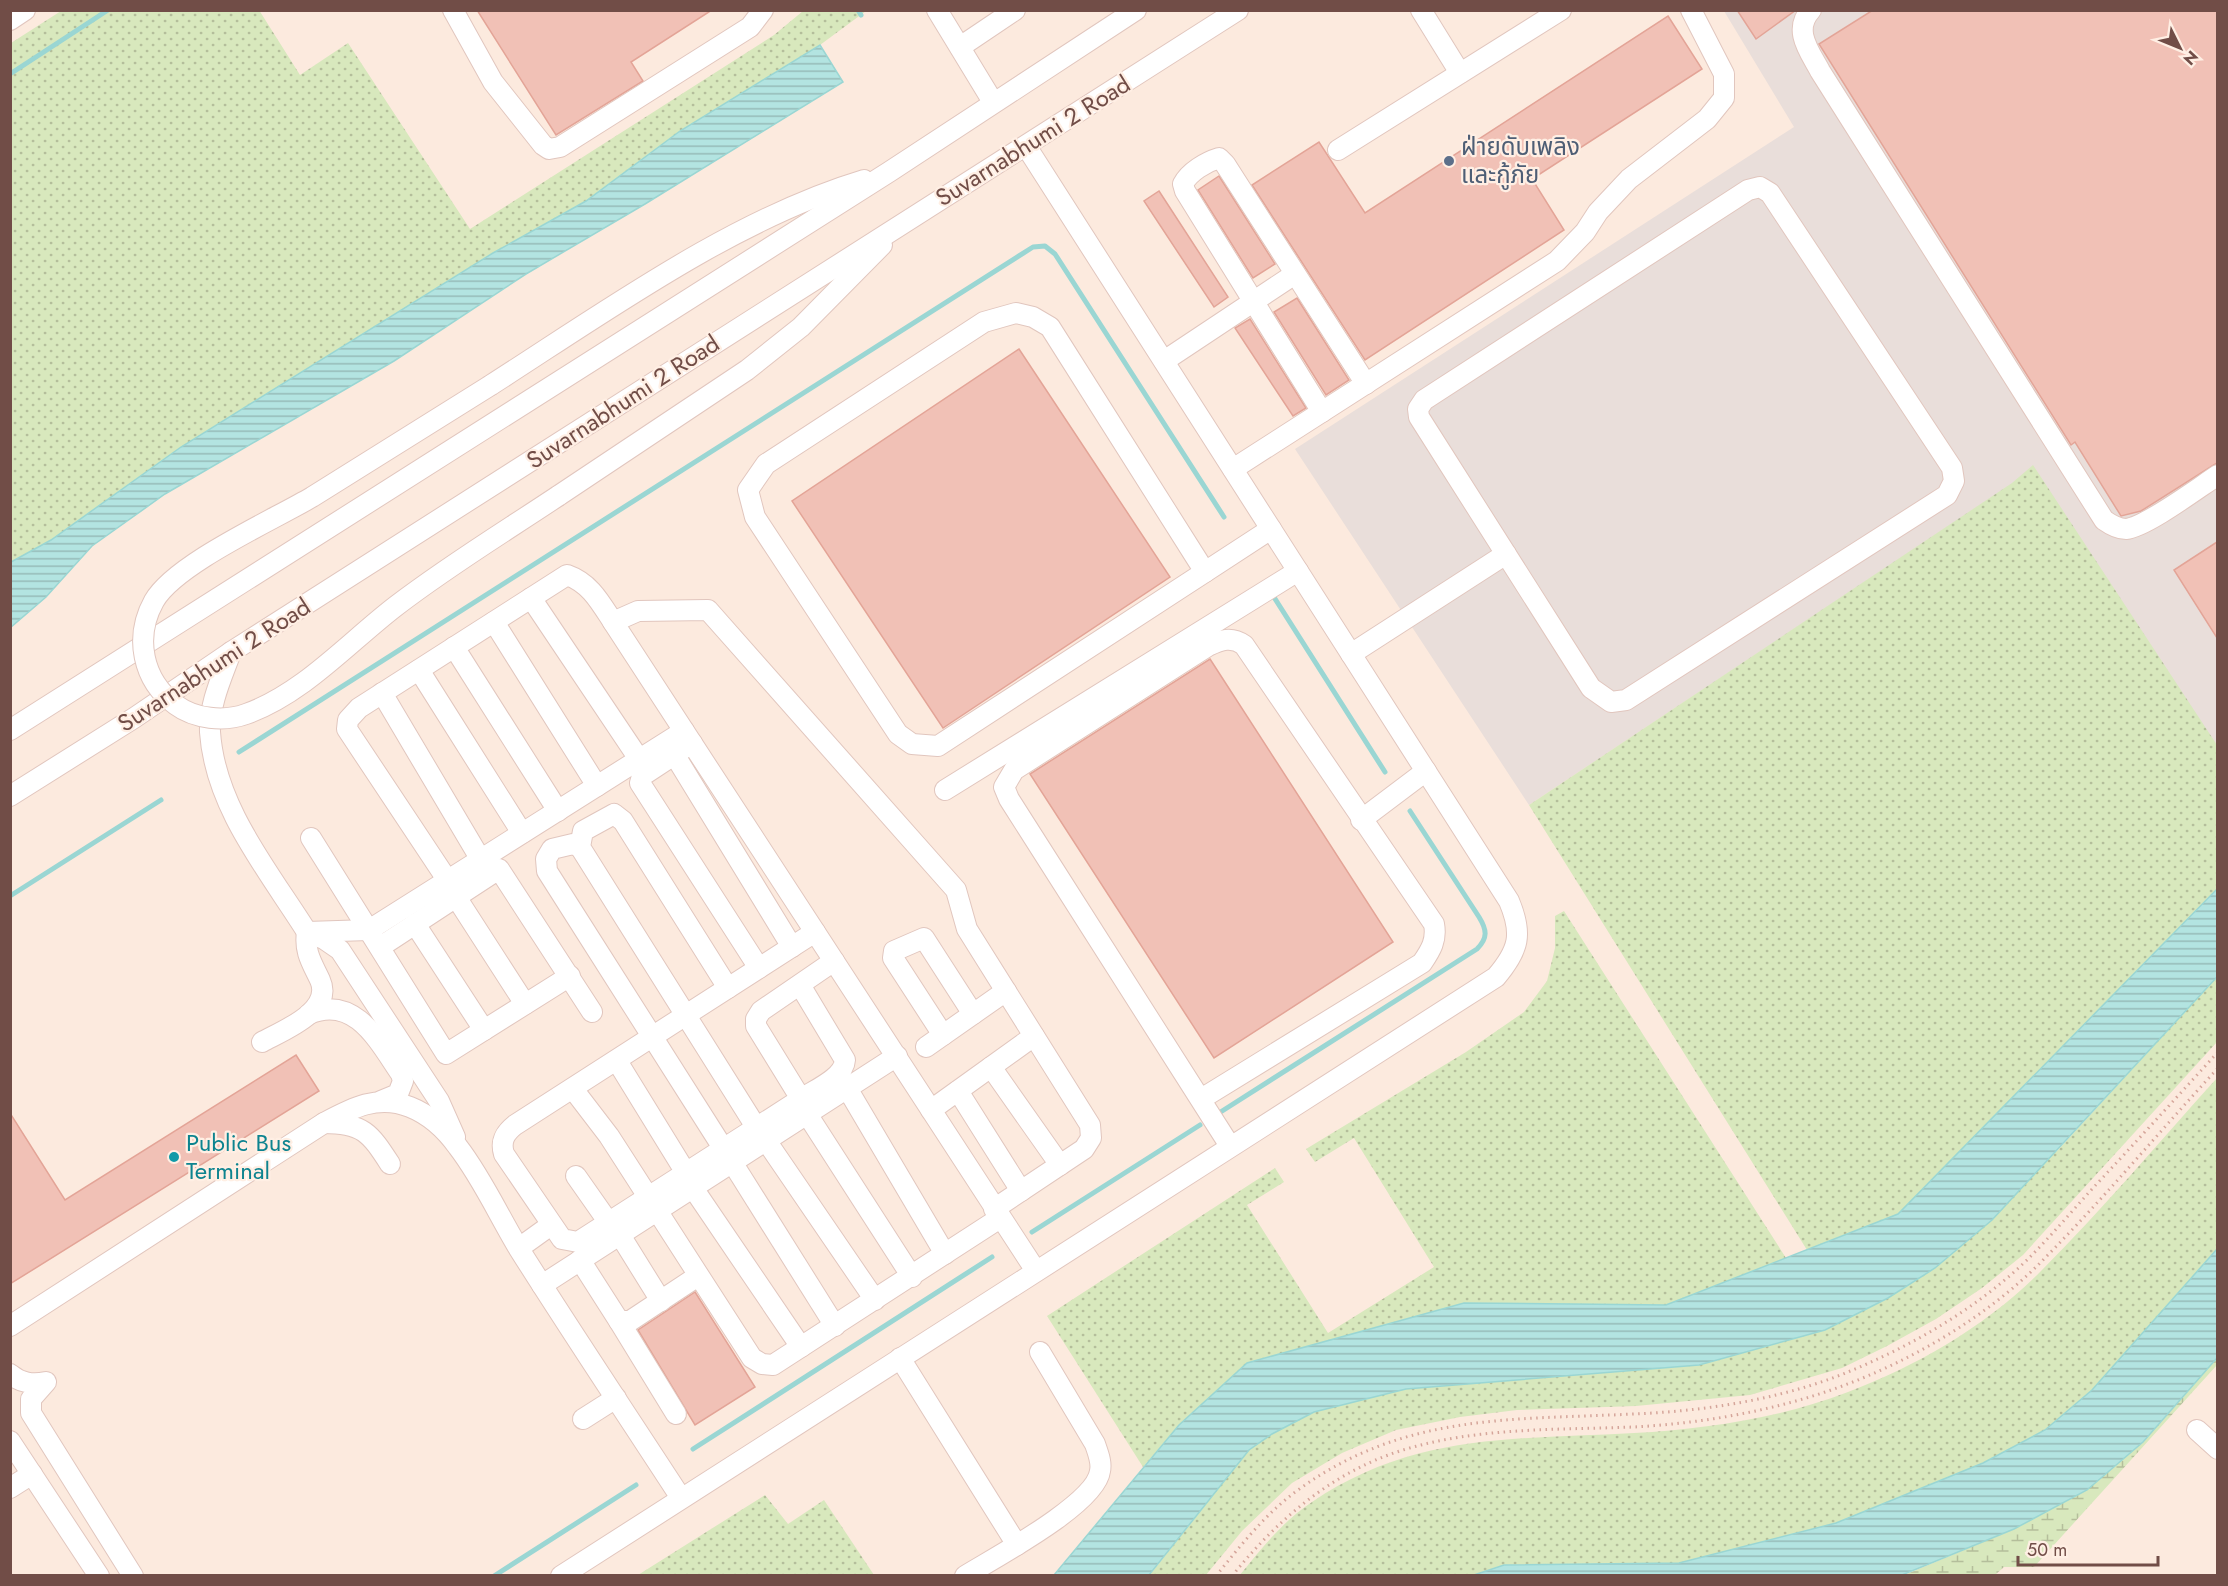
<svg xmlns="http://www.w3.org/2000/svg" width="2228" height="1586" viewBox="0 0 2228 1586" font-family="Jost,'Noto Sans Thai',sans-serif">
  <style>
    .industrial { fill: #e9deda }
    .grass { fill: url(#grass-dots) }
    .wetland { fill: url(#wetland-marsh) }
    .water { fill: url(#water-rules); stroke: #9ad6d3; stroke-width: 1.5 }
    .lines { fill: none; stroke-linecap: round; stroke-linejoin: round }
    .stream { stroke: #9ad6d3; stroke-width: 5 }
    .building { fill: #f1c1b6; stroke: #e3a497; stroke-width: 1.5 }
    .minor-casing { stroke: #e1c6be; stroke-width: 22 }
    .path { stroke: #d5a59a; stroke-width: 3; stroke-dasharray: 1.5 4.5; stroke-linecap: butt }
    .minor { stroke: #fff; stroke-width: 20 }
    .minor-bridge-casing { stroke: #e1c6be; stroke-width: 22; stroke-linecap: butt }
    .minor-bridge { stroke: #fff; stroke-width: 20 }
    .service-dot { fill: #5c6f8a; stroke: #ffefe4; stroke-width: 2 }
    .culture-dot { fill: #0f9aa8; stroke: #ffefe4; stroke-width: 2 }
    .labels { text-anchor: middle; stroke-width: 4.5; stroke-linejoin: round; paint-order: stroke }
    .street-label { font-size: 24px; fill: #714d47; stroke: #ffefe4 }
    .service-label { font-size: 24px; fill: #4e5e75; stroke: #ffefe4; text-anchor: start }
    .culture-label { font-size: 24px; fill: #0d838f; stroke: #ffefe4; text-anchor: start }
  </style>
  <defs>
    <pattern id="grass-dots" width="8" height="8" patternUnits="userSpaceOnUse" patternTransform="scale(1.5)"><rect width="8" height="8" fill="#d8e8bd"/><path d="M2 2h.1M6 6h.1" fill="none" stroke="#b4be9b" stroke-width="1.8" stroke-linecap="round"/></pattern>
    <pattern id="wetland-marsh" width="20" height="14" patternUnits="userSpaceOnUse" patternTransform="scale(1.5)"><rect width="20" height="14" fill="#d8e8bd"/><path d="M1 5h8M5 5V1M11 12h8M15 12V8" fill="none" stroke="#b4be9b"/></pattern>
    <pattern id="water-rules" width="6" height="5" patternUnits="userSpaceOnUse" patternTransform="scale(1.5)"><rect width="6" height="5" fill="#b3e4e1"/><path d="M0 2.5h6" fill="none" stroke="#96bbb8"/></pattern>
  </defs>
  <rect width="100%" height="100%" fill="#fceade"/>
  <!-- industrial -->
  <path class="industrial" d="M1724 11H2217L2218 785 2012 484 1529 805 1295 449 1794 127Z"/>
  <!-- grass -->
  <g class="grass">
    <path d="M259 10 300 75 348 43 470 229 774 35 803 11H866L820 45 680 131 586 201 493 253 181 447 51 540 11 562V43L61 11Z"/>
    <path d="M2033 465 2217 745V889L1898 1214 1807 1250 1529 805 2012 483Z"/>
    <path d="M1564 911 1786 1258 1666 1305 1464 1303 1247 1363 1179 1425 1143 1467 1047 1316 1275 1168 1284 1182 1247 1205 1328 1333 1434 1267 1354 1138 1315 1162 1306 1149 1466 1052 1524 1012 1547 981 1555 948V916Z"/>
    <path d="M2217 977V1042L2023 1255 1982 1288 1936 1319 1887 1346 1842 1368 1750 1395 1636 1406 1517 1410 1460 1417 1396 1430 1342 1453 1292 1483 1242 1531 1206 1575 1149 1576 1249 1450 1272 1434 1314 1412 1406 1389 1699 1365 1825 1330 2058 1150Z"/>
    <path d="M2217 1078V1249L2092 1390 2045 1430 1983 1463 1836 1523 1679 1563 1504 1565 1474 1576H1239C1261 1549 1283 1521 1312 1502 1416 1432 1515 1440 1634 1433 1705 1429 1781 1418 1848 1392 1919 1365 1989 1324 2042 1270 2103 1209 2159 1142 2217 1078Z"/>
    <path d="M765 1495 788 1524 824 1500 874 1575H638Z"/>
  </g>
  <!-- wetland -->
  <path class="wetland" d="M2217 1358V1365L2034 1567H2004L1995 1575 1902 1576 2014 1529 2143 1442Z"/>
  <!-- water -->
  <g class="water">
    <path d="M820 45 843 82 645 204 526 274 394 361 165 494 92 546 46 597 11 627V562L51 540 181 447 493 253 586 201 680 131Z"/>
    <path d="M2217 889V977L1992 1220 1935 1268 1888 1298 1825 1330 1699 1365 1406 1389 1314 1412 1272 1434 1249 1450 1149 1575H1054L1179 1425 1247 1363 1464 1303 1666 1305 1898 1214Z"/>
    <path d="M2217 1249V1358L2143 1442 2087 1490 2014 1529 1902 1575H1474L1504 1565 1679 1563 1836 1523 1983 1463 2045 1430 2092 1390Z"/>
  </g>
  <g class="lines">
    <!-- stream -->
    <g class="stream">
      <path d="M858 10 861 15"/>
      <path d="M10 74 108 10"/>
      <path d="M1272 594 1385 772"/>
      <path d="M239 752 1033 247 1045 246 1055 254 1224 517"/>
      <path d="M10 896 161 800"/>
      <path d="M1219 1113 1477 949C1488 938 1487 930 1479 917L1410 811"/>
      <path d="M1032 1232 1200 1125"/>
      <path d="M693 1449 992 1257"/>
      <path d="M494 1576 636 1485"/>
    </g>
  </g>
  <!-- building -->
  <g class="building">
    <path d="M477 10H712L631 62 643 81 556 135Z"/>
    <path d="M1737 10H1796L1756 39Z"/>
    <path d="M1873 10H2217V463L2141 511 2121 516 2075 442 2071 445 1819 44Z"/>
    <path d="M1668 16 1702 69 1532 179 1564 230 1365 360 1252 185 1319 142 1365 213Z"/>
    <path d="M1219 176 1275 264 1253 278 1198 190Z"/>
    <path d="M1159 191 1228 297 1214 307 1144 201Z"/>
    <path d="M1297 298 1349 380 1326 395 1274 312Z"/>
    <path d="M1250 319 1306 408 1293 416 1235 328Z"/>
    <path d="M1019 349 1170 577 943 728 792 501Z"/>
    <path d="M2217 542V638L2174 570Z"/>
    <path d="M1210 659 1393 942 1214 1058 1030 774Z"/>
    <path d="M296 1055 319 1091 10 1284V1113L65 1200Z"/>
    <path d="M695 1292 755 1387 695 1425 638 1330Z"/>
  </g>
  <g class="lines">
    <defs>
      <g id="minor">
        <path d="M453 10 493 82 543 145 549 149 560 147 750 27 763 10"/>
        <path d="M937 10 993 102"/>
        <path d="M1421 10 1460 73"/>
        <path d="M1811 10C1792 30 1810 52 1820 71L2104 520C2111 525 2118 529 2126 529 2146 527 2198 488 2218 475"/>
        <path d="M10 20 25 10"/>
        <path d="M960 47 1015 10"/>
        <path d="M1338 150 1561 10"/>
        <path d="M1760 187 1770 193 1952 468 1954 481 1947 495 1626 700 1611 702 1591 688 1419 417 1418 409 1424 400 1748 190Z"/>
        <path d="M1016 313 1033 317 1050 327 1205 572 938 746 912 744 898 734 755 517 748 490 766 464 984 322Z"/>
        <path d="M1164 361 1295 274"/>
        <path d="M491 385C605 312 734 219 864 180"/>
        <path d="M1322 412 1185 191 1183 184C1189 172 1206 162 1219 158L1225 164 1366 384"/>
        <path d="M1233 469 1557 261 1585 232 1598 212 1629 179 1707 119 1724 98V74L1691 10"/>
        <path d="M558 496 747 370 801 327 882 245"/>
        <path d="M1205 572 1271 529"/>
        <path d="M531 598 639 759"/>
        <path d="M494 622 597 786"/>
        <path d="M613 622 638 611 708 610 956 890 967 929 1090 1125 1091 1138 1084 1149 994 1209"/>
        <path d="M454 647 558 811"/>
        <path d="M231 652C222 677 209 704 210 732 215 807 268 870 307 932L324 939 340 950 439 1101 455 1137"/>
        <path d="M1351 654 1506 554"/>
        <path d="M419 670 522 833"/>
        <path d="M382 693 481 860"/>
        <path d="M10 730 889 172 1136 10"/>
        <path d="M692 743 642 776 640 783 759 968"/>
        <path d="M674 754 792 947"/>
        <path d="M945 790 1298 571"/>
        <path d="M10 796 134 718 231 652 1238 10"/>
        <path d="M1361 820 1426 771"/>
        <path d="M311 838 446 1054 570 976"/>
        <path d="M580 847 573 844 552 849 546 859 547 871 723 1148"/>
        <path d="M448 881 347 729 348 720 359 708 567 575C590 583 600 602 613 622L1036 1271"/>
        <path d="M456 897 525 1004"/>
        <path d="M415 924 484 1030"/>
        <path d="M815 932 515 1125C505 1133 500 1141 504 1154L562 1239 578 1242 801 1099 756 1026V1019L761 1011 834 961"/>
        <path d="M380 947 499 869 592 1012"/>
        <path d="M800 985 845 1060C844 1078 814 1090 801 1099"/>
        <path d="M728 988 623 821 614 814 583 831 580 847 756 1127"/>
        <path d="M309 1014C355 994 379 1042 401 1074L403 1081 398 1094 381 1101"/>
        <path d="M943 1035 893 958 894 951 924 938 973 1014"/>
        <path d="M262 1042C282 1031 334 1011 320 980 312 963 304 952 307 932L369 930 684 731"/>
        <path d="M926 1047 1006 991"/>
        <path d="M617 1061 686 1173"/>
        <path d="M991 1067 1060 1165"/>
        <path d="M847 1088 945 1254"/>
        <path d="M573 1089 609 1136 752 1358 762 1364 773 1365 1000 1218"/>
        <path d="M958 1091 1021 1191"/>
        <path d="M1201 1099 1422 963C1431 950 1437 940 1434 924L1244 645C1231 636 1221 640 1208 646L1014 770 1004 787 1009 799 1230 1146"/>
        <path d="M931 1110 1034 1036"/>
        <path d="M807 1114 912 1277"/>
        <path d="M324 1123C363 1123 370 1133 390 1164"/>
        <path d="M767 1142 875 1300"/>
        <path d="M732 1162 835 1326"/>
        <path d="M576 1176 609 1223"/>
        <path d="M693 1188 801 1347"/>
        <path d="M620 1235 661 1301"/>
        <path d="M519 1248 551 1225"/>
        <path d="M580 1260 619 1321H630L698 1276"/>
        <path d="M542 1285 897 1056"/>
        <path d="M619 1321 676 1414"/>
        <path d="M10 1326 324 1123C352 1108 378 1094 410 1107 430 1115 446 1130 458 1147 482 1178 499 1216 519 1249 572 1333 627 1415 681 1498"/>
        <path d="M900 1358 1017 1545"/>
        <path d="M10 1374C21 1383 32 1385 46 1382L31 1399V1413L133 1576"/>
        <path d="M583 1419 616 1398"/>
        <path d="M2197 1430 2218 1449"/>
        <path d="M10 1441 99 1576"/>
        <path d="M10 1488 32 1474"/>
        <path d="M561 1576 1496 977C1519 950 1523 934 1509 901L1026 146"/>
        <path d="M965 1576C994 1558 1096 1504 1100 1471 1102 1462 1098 1453 1095 1444L1040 1352"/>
      </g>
    </defs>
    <!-- minor casing -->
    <use href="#minor" class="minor-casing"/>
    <!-- path -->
    <g class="path">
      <path d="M1216 1576C1241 1545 1266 1513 1298 1490 1404 1413 1511 1420 1634 1414 1704 1411 1777 1400 1843 1374 1910 1347 1977 1309 2029 1258 2051 1236 2072 1211 2093 1188 2135 1143 2176 1098 2218 1052"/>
      <path d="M1232 1576C1278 1519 1332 1472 1403 1450 1478 1427 1557 1430 1634 1427 1706 1423 1778 1410 1845 1385 1914 1359 1984 1318 2037 1266 2100 1203 2158 1133 2218 1068"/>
    </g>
    <!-- minor -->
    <use href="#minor" class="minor"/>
    <defs>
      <path id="minor-bridge" d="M491 385C431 422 372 460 312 497 273 520 175 564 154 601 134 637 142 680 176 705 195 719 224 722 246 714 303 694 349 642 396 606 448 566 504 532 558 496"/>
    </defs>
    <!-- minor-bridge casing -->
    <use href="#minor-bridge" class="minor-bridge-casing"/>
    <!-- minor-bridge -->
    <use href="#minor-bridge" class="minor-bridge"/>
  </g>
  <!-- markers -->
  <circle class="service-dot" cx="1449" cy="161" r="6"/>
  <circle class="culture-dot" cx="174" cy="1157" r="6"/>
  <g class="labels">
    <!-- street labels -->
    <g class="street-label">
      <text transform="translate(1033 141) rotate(-32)" y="8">Suvarnabhumi 2 Road</text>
      <text transform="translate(623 402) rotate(-33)" y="8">Suvarnabhumi 2 Road</text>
      <text transform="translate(214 665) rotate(-33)" y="8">Suvarnabhumi 2 Road</text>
    </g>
    <!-- service labels -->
    <g class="service-label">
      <text x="1461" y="155">ฝ่ายดับเพลิง<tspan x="1461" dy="28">และกู้ภัย</tspan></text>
    </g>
    <!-- culture labels -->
    <g class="culture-label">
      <text x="186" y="1151">Public Bus<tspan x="186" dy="28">Terminal</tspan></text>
    </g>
  </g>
  <!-- border -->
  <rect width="2228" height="1586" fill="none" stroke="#714d47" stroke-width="24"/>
  <!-- north arrow -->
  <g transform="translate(2180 48) rotate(133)" stroke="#ffefe4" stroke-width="4.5" paint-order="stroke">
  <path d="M0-4.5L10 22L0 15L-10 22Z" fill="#714d47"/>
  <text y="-9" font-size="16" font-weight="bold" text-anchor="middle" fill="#714d47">N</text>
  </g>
  <!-- scale -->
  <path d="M2018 1556v9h140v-9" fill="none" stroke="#714d47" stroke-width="3"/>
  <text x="2027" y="1556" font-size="18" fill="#714d47" stroke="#ffefe4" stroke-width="4.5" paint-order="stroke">50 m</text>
</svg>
